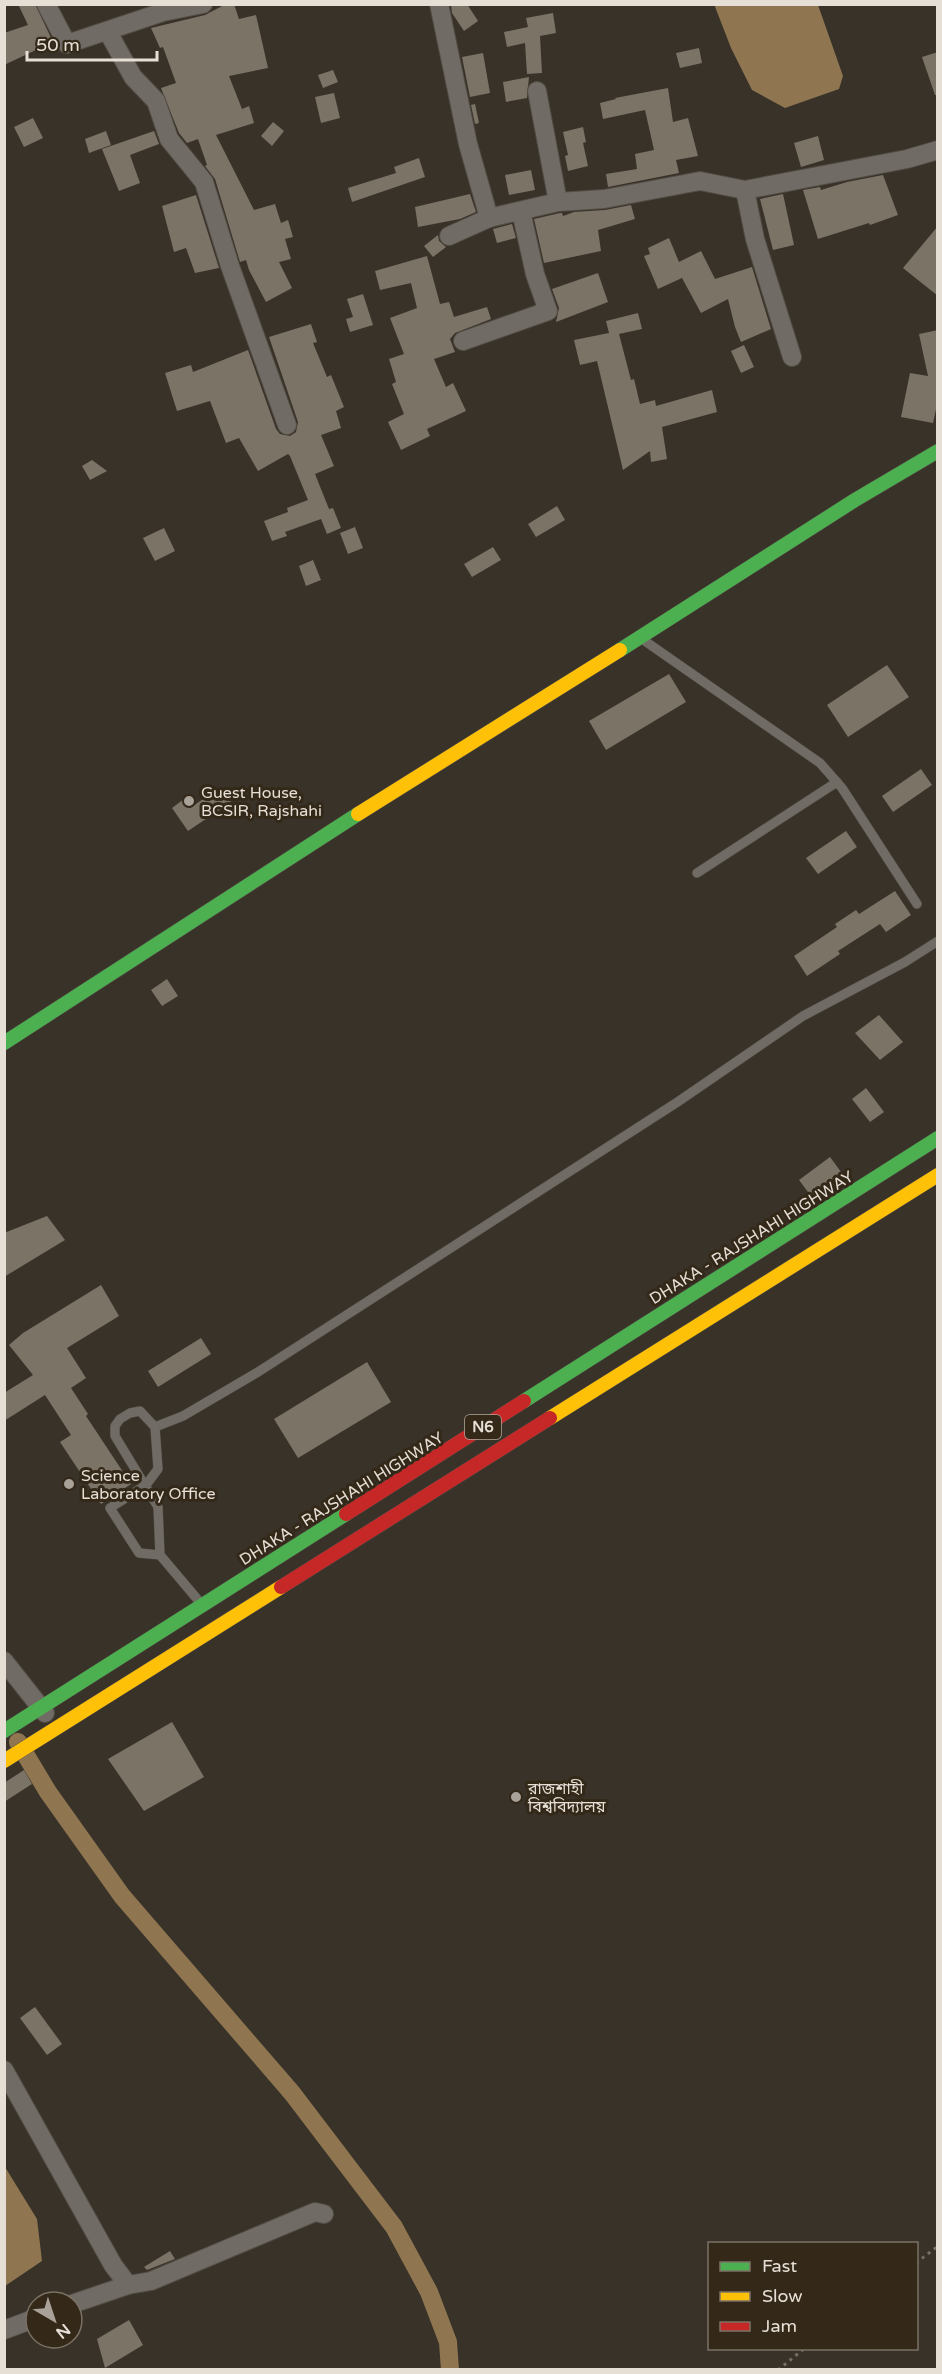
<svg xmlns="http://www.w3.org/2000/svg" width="942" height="2374" viewBox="0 0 942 2374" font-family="'Varela Round','Noto Sans Bengali',sans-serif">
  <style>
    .water { fill: #8f7650 }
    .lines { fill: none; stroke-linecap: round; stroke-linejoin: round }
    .canal { stroke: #8f7650; stroke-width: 18 }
    .building { fill: #7c7367 }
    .lane-casing { stroke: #534d46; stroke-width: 10 }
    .street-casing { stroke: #534d46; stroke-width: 20 }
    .fast-casing { stroke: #534d46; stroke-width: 15 }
    .slow-casing { stroke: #534d46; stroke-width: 15 }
    .jam-casing { stroke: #534d46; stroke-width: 15 }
    .path { stroke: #74706a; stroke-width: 3; stroke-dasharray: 3 4.5; stroke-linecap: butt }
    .lane { stroke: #706b64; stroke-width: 9 }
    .street { stroke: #706b64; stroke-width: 18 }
    .fast { stroke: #4caf50; stroke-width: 14 }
    .slow { stroke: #ffc107; stroke-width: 14 }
    .jam { stroke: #c62828; stroke-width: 14 }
    .poi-dot { fill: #a9a299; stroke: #342919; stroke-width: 2 }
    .labels { text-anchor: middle; stroke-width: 6; stroke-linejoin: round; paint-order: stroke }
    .shield { fill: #342919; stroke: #b1a89d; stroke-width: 1.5 }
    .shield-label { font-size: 15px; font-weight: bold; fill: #e6dfd6 }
    .poi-label { font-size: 16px; fill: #e6dfd6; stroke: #342919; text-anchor: start }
    .street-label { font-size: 16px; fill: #e6dfd6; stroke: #342919 }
  </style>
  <rect width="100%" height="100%" fill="#383229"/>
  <!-- water -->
  <g class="water">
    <path d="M714 4 818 5 843 76 839 89 785 108 752 90 731 48Z"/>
    <path d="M5 2167 37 2219 42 2261 5 2286Z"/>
  </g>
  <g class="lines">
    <!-- canal -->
    <path class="canal" d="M18 1742 48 1792 122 1896 292 2093 394 2227 429 2292 448 2342 450 2370"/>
  </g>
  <!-- building -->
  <g class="building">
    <path d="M18 4H35L53 42 4 65V33L28 25Z"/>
    <path d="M226 4H234L239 19 256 15 268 68 229 76 242 109 249 106 254 123 216 135 254 210 275 204 281 223 288 220 293 237 285 239 291 259 279 262 292 288 266 302 249 270 246 260 240 262 215 179 205 166 207 165 198 139 187 143 179 133 161 88 176 83 163 47 160 48 151 28 205 15Z"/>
    <path d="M451 4H467L478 21 464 31 452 13Z"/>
    <path d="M553 13 556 33 540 36 542 73 527 74 525 43 507 47 504 32 528 27 526 18Z"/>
    <path d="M699 48 702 63 680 68 676 53Z"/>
    <path d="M938 52V95H935L922 57Z"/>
    <path d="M483 53 490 93 470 97 462 57Z"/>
    <path d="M333 70 338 82 323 88 318 75Z"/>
    <path d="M529 77 527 98 506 102 503 82Z"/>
    <path d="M668 88 673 122 688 118 698 156 676 160 679 173 608 187 606 174 637 169 635 154 654 150 645 110 603 119 600 103 616 99 615 98Z"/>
    <path d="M334 93 340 118 321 123 315 97Z"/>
    <path d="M475 104 479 123 475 124 471 105Z"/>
    <path d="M33 118 43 138 24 147 14 127Z"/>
    <path d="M273 122 284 131 272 146 261 136Z"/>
    <path d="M583 127 586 142 583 143 588 166 568 171 565 156 568 155 563 132Z"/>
    <path d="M106 131 111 145 89 153 85 139Z"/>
    <path d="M154 131 159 144 130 155 140 183 119 191 102 149Z"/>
    <path d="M818 136 824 160 801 167 794 143Z"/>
    <path d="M419 158 425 177 352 202 348 188 396 173 394 167Z"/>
    <path d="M531 170 535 190 509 195 505 175Z"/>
    <path d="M883 175 898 215 870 225 869 223 818 239 803 190 820 187 821 190 847 182Z"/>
    <path d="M470 194 476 212 460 219 418 227 415 207Z"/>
    <path d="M783 194 794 245 773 250 760 199Z"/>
    <path d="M196 195 219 268 195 273 186 248 174 252 162 206Z"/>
    <path d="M631 205 635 219 598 230 601 251 544 263 534 219 560 213H562L563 216 574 212 605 210Z"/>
    <path d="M512 224 516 238 497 243 493 229Z"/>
    <path d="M938 226V296L903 268Z"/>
    <path d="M438 235 439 241 446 247 433 257 424 246Z"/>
    <path d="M669 238 679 262 701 251 715 279 752 267 771 329 741 342 735 327 728 299 701 313 682 278 658 289 644 256 650 254 648 248Z"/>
    <path d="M427 256 440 304 449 302 454 317 487 307 491 319 455 333 450 339 455 352 434 359 446 387 453 383 466 411 427 429 430 436 401 450 388 422 404 414 392 384 396 382 389 359 404 354 390 318 417 308 411 283 380 290 375 271Z"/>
    <path d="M598 273 608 302 556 322 559 308 552 289Z"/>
    <path d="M363 294 373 325 350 332 346 319 353 317 347 299Z"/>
    <path d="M638 313 642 329 619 334 631 380 634 379 640 404 655 400 656 406 712 390 717 412 662 427 667 459 651 462 650 451 623 470 597 361 580 365 574 340 609 333 606 321Z"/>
    <path d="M311 324 317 342 313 343 327 377 331 375 344 407 336 411 341 428 321 435 334 466 315 474 329 509 333 508 341 528 327 534 321 519 285 532 287 536 272 541 264 521 288 512 287 508 308 500 290 456 288 454 258 471 239 438 226 443 210 401 177 411 165 373 191 365 193 372 248 350 276 429 280 434 290 436 296 432 298 422 269 337Z"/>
    <path d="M938 330V400L933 423 901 417 910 373 928 376 919 334Z"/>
    <path d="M744 345 754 367 741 373 731 351Z"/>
    <path d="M92 460 107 471 90 480 82 466Z"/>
    <path d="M557 506 565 520 536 537 528 524Z"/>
    <path d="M355 527 363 548 348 554 340 533Z"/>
    <path d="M164 528 175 551 155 561 143 538Z"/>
    <path d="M493 547 501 560 472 577 464 564Z"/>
    <path d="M313 560 321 580 306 586 299 566Z"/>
    <path d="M887 665 909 697 848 737 827 705Z"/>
    <path d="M669 674 686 702 606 750 589 721Z"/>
    <path d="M921 769 932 785 893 812 882 796Z"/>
    <path d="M221 787 231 802 188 831 172 808 184 799 190 808Z"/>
    <path d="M846 831 857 847 818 874 806 858Z"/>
    <path d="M895 891 911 915 886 932 880 924 838 951 840 954 807 976 794 956 837 927 835 924 856 910 859 914Z"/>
    <path d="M167 979 178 996 162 1006 151 990Z"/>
    <path d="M879 1015 903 1042 880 1060 855 1033Z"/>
    <path d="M866 1088 884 1112 870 1122 852 1099Z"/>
    <path d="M830 1157 844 1176 811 1196 799 1180Z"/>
    <path d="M47 1216 65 1240 4 1277V1233Z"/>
    <path d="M101 1285 119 1316 67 1348 86 1378 71 1388 88 1414 86 1416 131 1484 101 1504 60 1442 71 1435 45 1395 4 1421V1393L33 1375 9 1345 23 1333Z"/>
    <path d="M201 1338 211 1354 158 1387 148 1371Z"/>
    <path d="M367 1362 391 1402 298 1458 274 1419Z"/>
    <path d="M172 1722 204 1777 144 1811 108 1759Z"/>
    <path d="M24 1770 32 1784 4 1802V1783Z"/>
    <path d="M35 2007 62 2044 47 2055 20 2018Z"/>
    <path d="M170 2251 175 2259 147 2270 144 2267Z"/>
    <path d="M129 2320 143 2345 105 2368 97 2339Z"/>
  </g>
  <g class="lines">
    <defs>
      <g id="lane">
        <path d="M642 639 820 763 842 788 917 904"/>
        <path d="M697 873 837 782"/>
        <path d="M155 1427 183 1416 258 1372 676 1103 803 1016 905 962 938 941"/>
        <path d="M160 1555 139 1553 110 1508 146 1485 158 1469 155 1427 140 1411 130 1413 120 1419 115 1426V1436L158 1507 160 1555 198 1600"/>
      </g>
      <g id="street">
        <path d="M46 4 67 44 163 12 203 4"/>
        <path d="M439 4 468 144 489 218 558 202 537 91"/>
        <path d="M108 32 133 77 156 101 169 139 204 182 230 266 287 425"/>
        <path d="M558 202 604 199 700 181 745 190"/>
        <path d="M449 236 489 218"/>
        <path d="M463 341 548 311 535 274 521 211"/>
        <path d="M792 357 755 239 745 190 907 159 938 150"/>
        <path d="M4 1661 45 1713"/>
        <path d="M4 2070 113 2265 128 2285 72 2304"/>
        <path d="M128 2285 151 2281 315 2212 324 2214"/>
        <path d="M4 2330 36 2318"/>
      </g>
      <g id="fast">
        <path d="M620 650 855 500 938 451"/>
        <path d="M4 1043 358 814"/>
        <path d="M524 1401 938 1138"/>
        <path d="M4 1731 346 1514"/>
      </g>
      <g id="slow">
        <path d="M358 814 620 650"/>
        <path d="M550 1418 938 1175"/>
        <path d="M4 1761 281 1587"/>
      </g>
      <g id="jam">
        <path d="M346 1514 524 1401"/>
        <path d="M281 1587 550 1418"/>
      </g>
    </defs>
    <!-- lane casing -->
    <use href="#lane" class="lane-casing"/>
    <!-- street casing -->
    <use href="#street" class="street-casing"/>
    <!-- fast casing -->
    <use href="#fast" class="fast-casing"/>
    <!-- slow casing -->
    <use href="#slow" class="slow-casing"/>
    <!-- jam casing -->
    <use href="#jam" class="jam-casing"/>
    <!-- path -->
    <g class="path">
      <path d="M916 2263 938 2246"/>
      <path d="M778 2370 805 2348"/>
    </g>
    <!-- lane -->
    <use href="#lane" class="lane"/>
    <!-- street -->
    <use href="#street" class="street"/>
    <!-- fast -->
    <use href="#fast" class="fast"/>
    <!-- slow -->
    <use href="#slow" class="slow"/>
    <!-- jam -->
    <use href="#jam" class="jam"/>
  </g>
  <!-- markers -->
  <g class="poi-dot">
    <circle cx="189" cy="801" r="6"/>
    <circle cx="69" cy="1484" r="6"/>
    <circle cx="516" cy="1797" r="6"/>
  </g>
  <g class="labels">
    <!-- shield labels -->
    <rect class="shield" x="465" y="1415" width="36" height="24" rx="4.5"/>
    <g class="shield-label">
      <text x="483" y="1432">N6</text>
    </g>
    <!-- poi labels -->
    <g class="poi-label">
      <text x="201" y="798">Guest House,<tspan x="201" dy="18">BCSIR, Rajshahi</tspan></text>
      <text x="81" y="1481">Science<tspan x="81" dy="18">Laboratory Office</tspan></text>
      <text x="528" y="1794">রাজশাহী<tspan x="528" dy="18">বিশ্ববিদ্যালয়</tspan></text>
    </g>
    <!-- street labels -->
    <g class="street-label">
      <text transform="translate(751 1237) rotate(-32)" y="6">DHAKA - RAJSHAHI HIGHWAY</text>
      <text transform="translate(341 1498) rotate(-32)" y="6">DHAKA - RAJSHAHI HIGHWAY</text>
    </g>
  </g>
  <!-- border -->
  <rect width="942" height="2374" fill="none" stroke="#e6dfd6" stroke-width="12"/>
  <!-- legend -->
  <rect x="708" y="2242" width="210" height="108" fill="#342919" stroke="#7b7265" stroke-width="1.5"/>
  <rect x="720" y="2262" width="30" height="9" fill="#4caf50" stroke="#7b7265" stroke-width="1.5"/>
  <text x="762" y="2272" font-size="18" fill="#e6dfd6">Fast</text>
  <rect x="720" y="2292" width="30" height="9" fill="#ffc107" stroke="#7b7265" stroke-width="1.5"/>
  <text x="762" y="2302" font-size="18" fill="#e6dfd6">Slow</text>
  <rect x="720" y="2322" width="30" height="9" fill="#c62828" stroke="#7b7265" stroke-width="1.5"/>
  <text x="762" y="2332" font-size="18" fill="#e6dfd6">Jam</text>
  <!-- north arrow -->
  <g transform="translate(54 2320) rotate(141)"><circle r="28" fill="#342919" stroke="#7b7265" stroke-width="1.5"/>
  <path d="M0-4.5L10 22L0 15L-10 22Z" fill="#a9a299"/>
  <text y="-9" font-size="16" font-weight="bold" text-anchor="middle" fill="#e6dfd6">N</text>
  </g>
  <!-- scale -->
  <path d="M27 51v9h130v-9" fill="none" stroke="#e6dfd6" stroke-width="3"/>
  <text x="36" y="51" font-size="18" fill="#e6dfd6" stroke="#342919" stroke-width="4.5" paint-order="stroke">50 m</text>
</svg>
